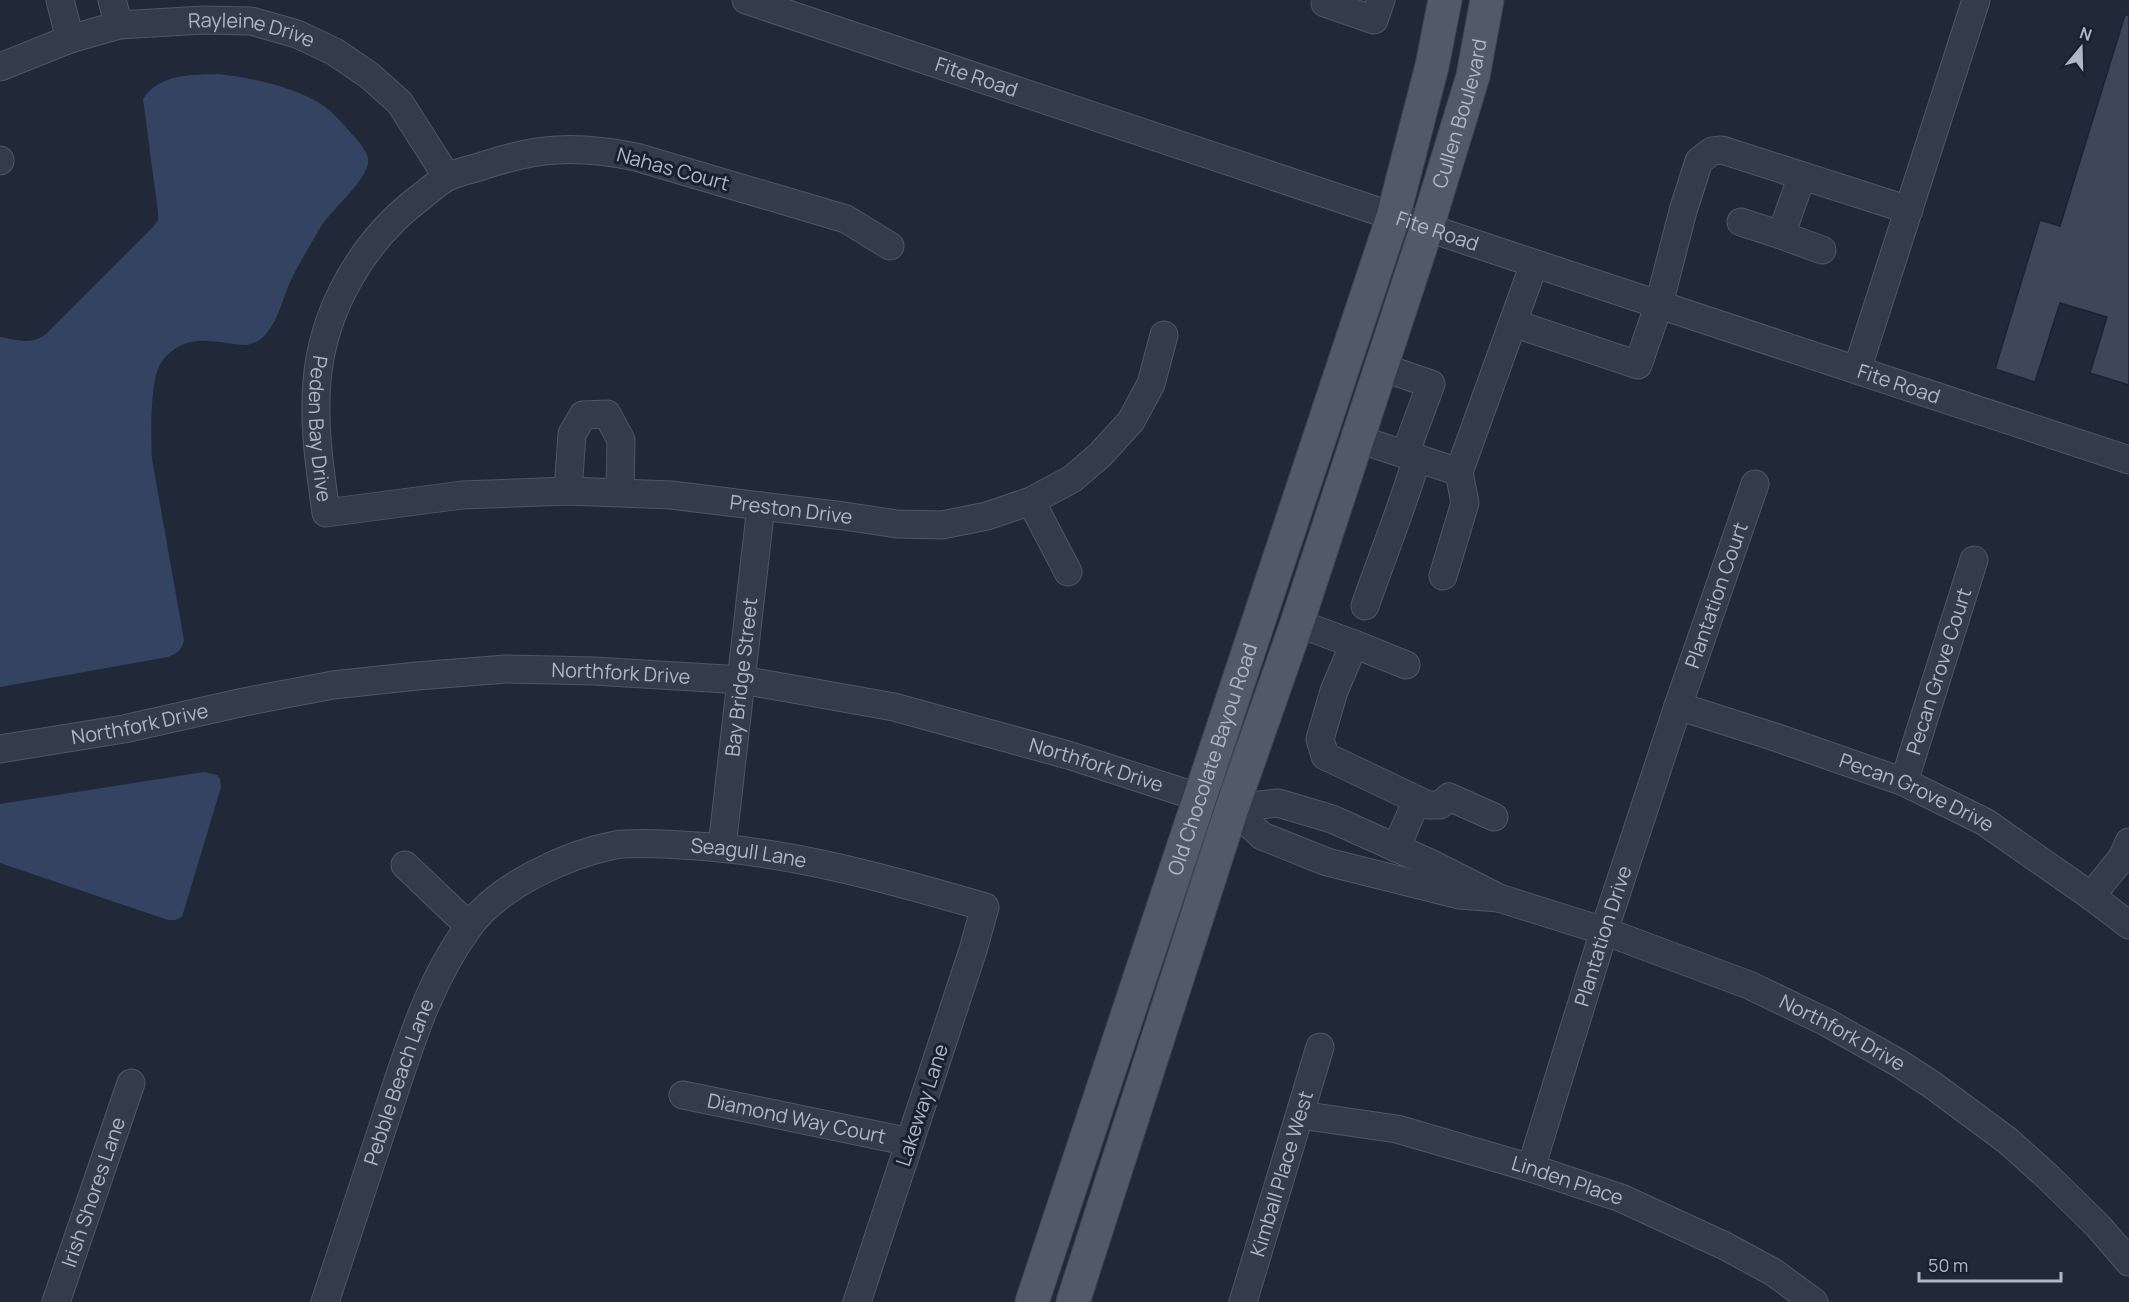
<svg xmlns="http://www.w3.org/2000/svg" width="2129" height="1302" viewBox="0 0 2129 1302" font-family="Manrope,sans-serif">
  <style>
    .water { fill: #344361 }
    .building { fill: #3d4759; stroke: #1c2330; stroke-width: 1.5 }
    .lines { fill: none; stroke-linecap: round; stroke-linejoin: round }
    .minor-casing { stroke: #4f5664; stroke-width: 29 }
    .major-casing { stroke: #3e4553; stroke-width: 35 }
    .minor { stroke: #343c4a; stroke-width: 27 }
    .major { stroke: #525a6a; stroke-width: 33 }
    .labels { text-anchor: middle; stroke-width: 6; stroke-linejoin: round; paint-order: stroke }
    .street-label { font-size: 20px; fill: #afb6c6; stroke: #1a212e }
  </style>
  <rect width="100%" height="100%" fill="#212939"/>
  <!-- water -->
  <g class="water">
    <path d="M219 74C252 78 296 87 324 106 334 113 342 123 350 132 357 139 365 148 368 158 372 177 330 210 320 228 310 245 300 262 291 280 283 297 279 319 266 334 261 340 255 343 247 345 229 345 209 338 191 342 179 344 164 355 159 367 150 384 151 438 152 459L184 640C182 651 177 653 168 657L0 687V337C17 340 30 345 45 335L153 227 158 220V212L143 99C160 73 192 75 219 74Z"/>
    <path d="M204 772 217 775 220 779 221 787 182 917 175 920H168L0 863V804Z"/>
  </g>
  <!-- building -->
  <path class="building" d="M2125 15H2129V385L2090 373 2107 317 2060 303 2035 382 1995 369 2040 220 2060 226Z"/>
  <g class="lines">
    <defs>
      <g id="minor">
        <path d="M60 0 70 39"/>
        <path d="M112 0 119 25"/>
        <path id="s1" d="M746 0 1521 259 2129 460"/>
        <path d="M1326 0 1325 3 1374 20 1381 0"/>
        <path id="s2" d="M0 67 70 39 119 25 204 20 251 21 297 34 335 52 370 76 400 103 447 177"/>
        <path d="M0 160V161"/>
        <path d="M1741 222 1781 235 1802 176"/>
        <path d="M1781 235 1822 250"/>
        <path id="s3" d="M890 246 846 219 636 157C576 145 537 147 479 167 469 170 458 172 448 177 439 181 431 189 422 196 364 239 323 308 317 381 313 425 320 469 326 513L462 495 568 491 671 495 844 516 897 524 942 525 987 516 1031 501 1072 479 1100 455 1131 421 1151 384 1164 335"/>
        <path d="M1513 323 1638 365 1659 304 1683 211 1699 161 1712 151 1722 150 1909 210"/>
        <path d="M1381 367 1431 384 1405 454"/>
        <path d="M1857 370 1976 0"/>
        <path d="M1358 439 1459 472 1534 264"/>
        <path d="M568 491 572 434 583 415 607 414 621 440 620 492"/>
        <path d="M1031 501 1068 572"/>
        <path d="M1443 576 1465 503 1459 472"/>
        <path d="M1365 606C1382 557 1402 508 1417 458"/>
        <path d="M1297 623 1354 644 1334 691 1320 739 1325 756 1428 805H1440L1449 797 1494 817"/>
        <path d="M1354 644 1406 665"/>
        <path id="s4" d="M1678 706 1775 737 1904 782 1985 822 2091 896 2129 925"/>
        <path id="s5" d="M0 749 124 729 244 702 333 685 417 676 506 669 594 671 742 680 894 707 1068 755 1232 808 1262 836 1327 862 1459 895 1499 898"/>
        <path id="s6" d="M1904 782 1974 560"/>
        <path id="s7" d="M1232 808 1278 803 1332 819 1430 863 1499 898 1604 931 1749 985 1826 1022 1897 1062 1931 1084 2008 1141 2048 1177 2098 1226 2129 1262"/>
        <path id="s8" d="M722 847 761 506"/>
        <path d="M1396 848 1417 800"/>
        <path d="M405 865 469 926"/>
        <path d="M2091 896 2122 858 2129 842"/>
        <path id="s9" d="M683 1095 910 1142"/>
        <path id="s10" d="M1300 1115 1397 1129 1531 1168 1621 1198 1725 1246 1773 1272 1814 1302"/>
        <path id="s11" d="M1531 1168 1604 931 1678 706 1755 484"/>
        <path id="s12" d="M56 1302 131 1083"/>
        <path id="s13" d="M325 1302C346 1238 367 1175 388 1111 409 1048 428 983 468 928 498 886 565 855 615 845 636 842 660 844 681 845 786 850 885 878 985 907L973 950 857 1302"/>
        <path id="s14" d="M1243 1302 1320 1047"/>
      </g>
      <g id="major">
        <path id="s15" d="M1032 1302 1393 217 1432 66 1445 0"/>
        <path id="s16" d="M1073 1302 1232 808 1297 623 1427 227 1473 76 1487 0"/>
      </g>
    </defs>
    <!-- minor casing -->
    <use href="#minor" class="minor-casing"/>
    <!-- major casing -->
    <use href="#major" class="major-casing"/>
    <!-- minor -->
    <use href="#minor" class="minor"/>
    <!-- major -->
    <use href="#major" class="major"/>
  </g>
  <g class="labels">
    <!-- street labels -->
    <g class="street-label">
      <text dy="7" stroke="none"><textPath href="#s2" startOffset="260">Rayleine Drive</textPath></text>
      <text dy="7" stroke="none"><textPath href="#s1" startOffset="243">Fite Road</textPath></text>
      <text dy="7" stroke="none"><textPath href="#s16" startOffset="1250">Cullen Boulevard</textPath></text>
      <text transform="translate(673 169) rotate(15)" y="7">Nahas Court</text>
      <text dy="7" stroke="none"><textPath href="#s1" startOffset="729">Fite Road</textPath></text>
      <text dy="7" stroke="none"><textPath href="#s1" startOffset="1215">Fite Road</textPath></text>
      <text dy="7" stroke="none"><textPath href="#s3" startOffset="762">Peden Bay Drive</textPath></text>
      <text dy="7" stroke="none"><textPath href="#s3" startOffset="1314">Preston Drive</textPath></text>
      <text dy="7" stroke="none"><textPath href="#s11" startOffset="602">Plantation Court</textPath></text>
      <text dy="7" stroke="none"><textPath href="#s6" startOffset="116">Pecan Grove Court</textPath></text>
      <text dy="7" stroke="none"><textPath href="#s5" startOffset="628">Northfork Drive</textPath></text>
      <text dy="7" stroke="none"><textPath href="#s8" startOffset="171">Bay Bridge Street</textPath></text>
      <text dy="7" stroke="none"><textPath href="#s5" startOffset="142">Northfork Drive</textPath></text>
      <text dy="7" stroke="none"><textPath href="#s15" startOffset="572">Old Chocolate Bayou Road</textPath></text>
      <text dy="7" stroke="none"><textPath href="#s5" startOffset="1114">Northfork Drive</textPath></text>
      <text dy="7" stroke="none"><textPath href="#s4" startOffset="254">Pecan Grove Drive</textPath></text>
      <text dy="7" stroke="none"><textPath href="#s13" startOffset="708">Seagull Lane</textPath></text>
      <text dy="7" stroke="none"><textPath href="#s11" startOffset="243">Plantation Drive</textPath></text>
      <text dy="7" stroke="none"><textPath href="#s7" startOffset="657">Northfork Drive</textPath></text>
      <text dy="7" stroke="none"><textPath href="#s13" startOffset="232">Pebble Beach Lane</textPath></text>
      <text transform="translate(922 1105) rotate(-72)" y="7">Lakeway Lane</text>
      <text dy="7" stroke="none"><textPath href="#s9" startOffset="116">Diamond Way Court</textPath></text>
      <text dy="7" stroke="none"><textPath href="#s14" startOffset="134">Kimball Place West</textPath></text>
      <text dy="7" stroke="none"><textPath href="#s10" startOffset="276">Linden Place</textPath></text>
      <text dy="7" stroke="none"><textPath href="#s12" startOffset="116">Irish Shores Lane</textPath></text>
    </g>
  </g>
  <!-- north arrow -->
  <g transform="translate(2081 48) rotate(19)" stroke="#1a212e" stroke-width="4.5" paint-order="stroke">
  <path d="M0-4.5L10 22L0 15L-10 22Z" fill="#afb6c6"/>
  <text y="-9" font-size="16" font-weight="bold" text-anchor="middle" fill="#afb6c6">N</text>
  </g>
  <!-- scale -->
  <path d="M1919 1272v9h142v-9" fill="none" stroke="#afb6c6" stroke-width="3"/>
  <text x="1928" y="1272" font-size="18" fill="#afb6c6" stroke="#1a212e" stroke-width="4.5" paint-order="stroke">50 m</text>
</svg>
